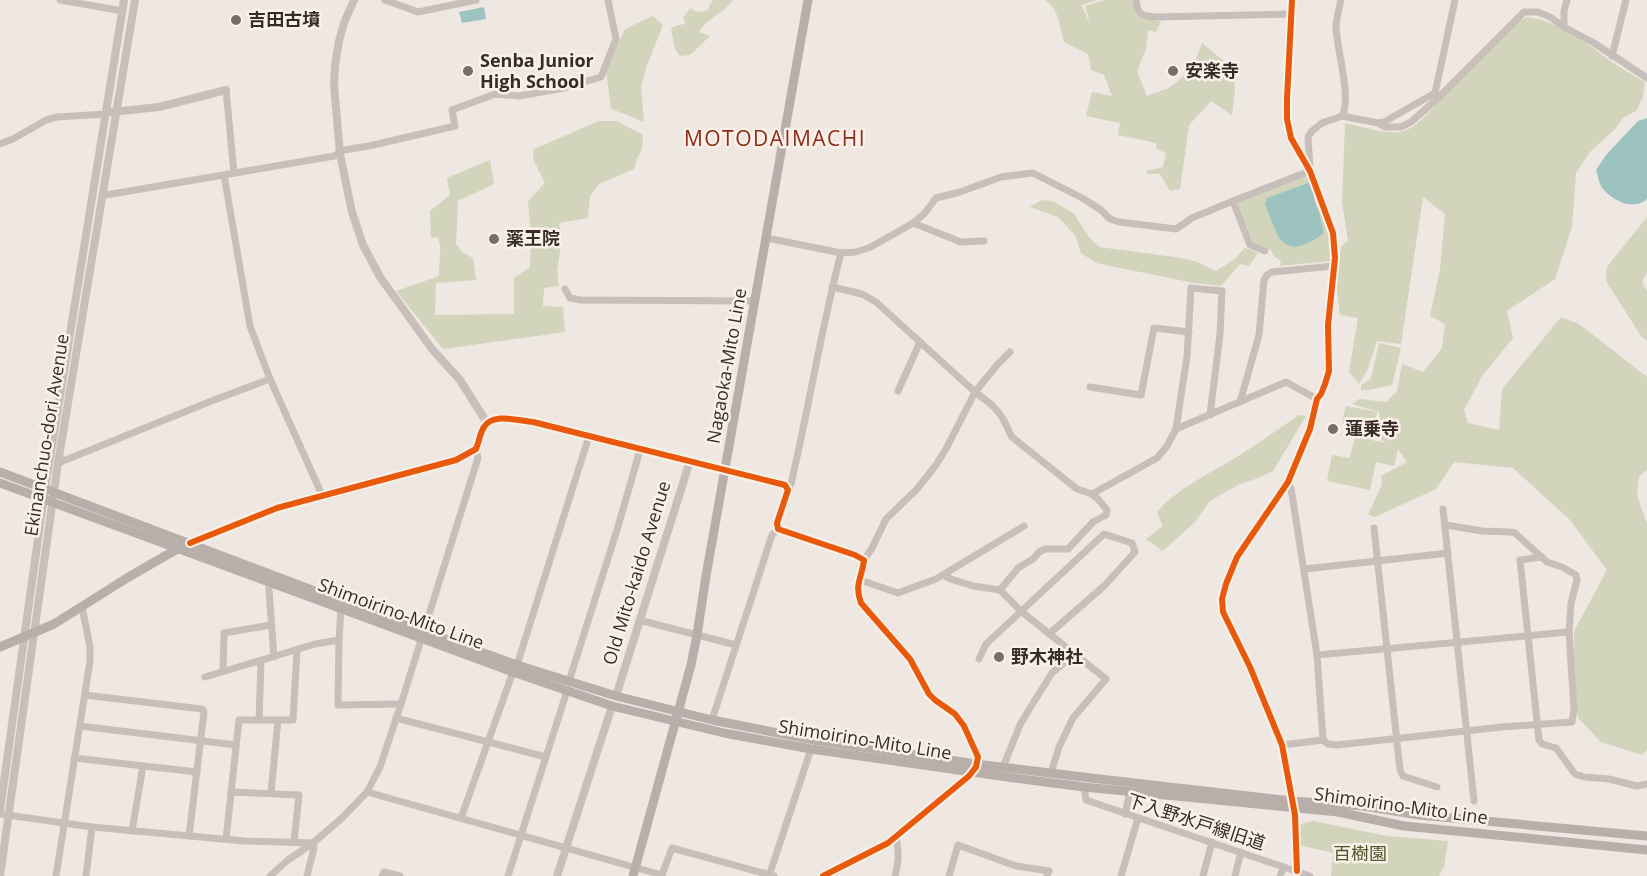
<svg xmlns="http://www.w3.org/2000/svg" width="1647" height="876" viewBox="0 0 1647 876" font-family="'Open Sans','Noto Sans JP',sans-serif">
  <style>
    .green { fill: #d2d4bb }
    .water { fill: #9cc3bf }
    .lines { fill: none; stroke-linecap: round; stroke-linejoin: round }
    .minor { stroke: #c8bfba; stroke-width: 7 }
    .tertiary { stroke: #c8bfba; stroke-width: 8 }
    .secondary { stroke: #b8afab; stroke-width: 9 }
    .cycleway-casing { stroke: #fbf1e9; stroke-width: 10 }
    .cycleway { stroke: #e8590c; stroke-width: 6 }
    .poi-dot { fill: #786d69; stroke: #fbf1e9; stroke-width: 2 }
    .labels { text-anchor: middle; stroke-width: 5; stroke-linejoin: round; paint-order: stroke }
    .poi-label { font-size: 18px; font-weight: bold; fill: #392c28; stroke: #fbf1e9; text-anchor: start }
    .street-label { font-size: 18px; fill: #392c28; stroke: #fbf1e9 }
    .park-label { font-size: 18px; fill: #4d592a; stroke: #fbf1e9 }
    .quarter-label { font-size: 21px; letter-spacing: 1.5px; fill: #8e2a1b; stroke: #fbf1e9 }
  </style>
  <rect width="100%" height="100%" fill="#eee7e2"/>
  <!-- green -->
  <g class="green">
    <path d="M713 0H733C722 15 708 17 699 32L710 36 690 55 680 56 675 49 671 28 678 25 686 24 683 18 690 8 696 12 707 11Z"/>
    <path d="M1045 0H1098L1081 5 1090 23 1085 6 1105 0H1132L1138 16 1161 22 1156 32 1148 30 1146 49 1137 71 1147 96 1169 88 1192 69 1202 43 1232 68 1235 89 1232 115 1211 101 1189 125 1180 189 1170 191 1160 174H1148L1146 171 1163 167 1166 153 1157 149 1156 143 1118 135 1120 123 1086 116 1092 92 1112 96 1104 75 1091 70 1088 54 1064 42C1060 27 1059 9 1045 0Z"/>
    <path d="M653 16 663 25 646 68 641 86 644 122 617 111 611 109 606 71 614 52 625 29Z"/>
    <path d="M1527 17C1556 20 1586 42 1609 60 1620 68 1633 75 1645 82L1643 97 1636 111 1623 118 1616 128 1590 152 1576 173 1572 227 1555 279 1507 311 1513 338 1482 376 1464 410 1468 423 1499 430 1502 389 1561 317 1579 324 1647 377V470L1639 476 1637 496 1647 523V750L1642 755 1601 742 1578 718 1574 669V631L1607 570 1570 520 1513 468 1454 462 1436 489 1375 517 1368 515 1382 484 1381 476 1407 462 1398 449 1394 466 1376 462 1370 490 1327 481 1332 455 1350 458 1357 427 1342 423 1346 406 1377 412 1371 440 1387 443 1382 440 1379 412 1352 404 1359 399 1386 402 1397 392 1402 364 1423 372 1442 348 1445 324 1430 316 1440 270 1445 214 1423 197 1401 344 1377 341 1367 371 1359 384 1349 372 1358 318 1340 315 1336 282 1341 247 1348 241 1342 202 1345 123C1360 126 1389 136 1404 131 1417 127 1435 106 1445 95 1470 70 1495 45 1520 20Z"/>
    <path d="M599 121H617L643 135 642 150 637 158 634 169 599 184 590 196 588 218 559 223 562 239 557 271 559 286 544 288 543 306 563 307 565 332 443 349 396 291 439 276C438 263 443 250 438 238L431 237 430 211 450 195 447 178 490 160 494 184 458 201 456 244 462 252 473 258 476 280 436 283 435 315 514 314V278L530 267 531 234 528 201 545 183 533 159 534 149Z"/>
    <path d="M1306 176 1310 178 1330 233 1332 245 1331 261 1280 266 1281 261 1274 256 1271 250 1253 242 1238 204 1239 201Z"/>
    <path d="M1042 200 1055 202 1074 214 1088 236 1099 247 1182 258 1197 262 1216 271 1235 259 1245 248 1258 253 1249 266 1240 264 1221 286 1194 283 1096 263 1081 253 1075 235 1058 217 1030 207Z"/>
    <path d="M1647 217V272L1642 282 1647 291V341L1641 336 1606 281 1607 267Z"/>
    <path d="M1379 343 1401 348 1392 385 1369 390H1361V385L1371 379Z"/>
    <path d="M1299 415 1306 416 1273 471 1258 478 1238 485 1210 501 1195 522 1163 551 1146 539 1163 526 1157 513C1171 492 1214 471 1237 457 1258 444 1278 429 1299 415Z"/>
    <path d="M1313 821 1387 836 1448 841 1444 867 1439 876H1331L1333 853 1299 845 1301 824Z"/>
  </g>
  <!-- water -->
  <g class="water">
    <path d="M484 7 486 19 462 23 459 12Z"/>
    <path d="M1647 118V199C1634 211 1613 201 1603 189 1599 184 1598 176 1596 170L1606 155 1638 121Z"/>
    <path d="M1308 183 1311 184 1314 188 1315 195 1314 200 1320 215 1324 233C1313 241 1293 255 1281 240 1275 232 1270 215 1265 205L1267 198Z"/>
  </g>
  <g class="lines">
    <!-- minor -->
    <g class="minor">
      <path d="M60 0 123 11"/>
      <path d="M385 0 418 12 476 0"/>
      <path d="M1136 0C1138 15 1141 16 1156 17L1292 14"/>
      <path d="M1292 0 1287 99V119L1291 138 1310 171 1333 233 1335 258 1328 325 1329 371 1325 384 1321 394 1317 399 1310 429 1288 482 1237 557 1226 584 1222 599 1223 612 1250 667 1282 745 1295 815 1297 871"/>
      <path d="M1341 0C1339 9 1336 19 1336 28 1337 50 1352 99 1342 116"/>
      <path d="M1564 27V11L1567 0"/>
      <path d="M1612 56 1626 0"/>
      <path d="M226 90 234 173"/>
      <path d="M1378 123 1385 127H1401L1411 122 1436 100 1524 12H1538L1550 17 1564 27 1594 43 1647 78"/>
      <path d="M0 144 13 139 46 120 57 117 106 114"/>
      <path d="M1310 169 1308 137 1312 131 1322 123 1342 116 1378 123 1384 122 1435 93 1455 0"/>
      <path d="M224 175 250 326 270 379 322 495"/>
      <path d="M103 195 112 194 334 156 344 150 369 146 455 126 452 110 495 94 519 96 564 88 601 77 616 39 608 0"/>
      <path d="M1233 201 1250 245 1265 251"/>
      <path d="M913 223 961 242 984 241"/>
      <path d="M767 238 841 253 856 252 871 247 913 223 924 214 936 198 960 192 1001 177 1033 173 1084 199 1101 210 1110 219 1119 222 1176 229 1192 218 1233 201 1310 171"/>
      <path d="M832 287 862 294 876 302 975 392C985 400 997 407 1003 419 1007 425 1008 431 1012 437L1077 489 1092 494 1098 499 1107 510 1106 515 1093 522 1068 549H1045L1039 552 1033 559 1018 568 1000 590"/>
      <path d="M565 289 570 298 581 300 755 301"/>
      <path d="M1090 387 1141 395 1154 328 1189 332"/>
      <path d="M898 391 920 342"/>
      <path d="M1240 402 1259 335 1264 280 1267 275 1272 272 1334 266"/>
      <path d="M1176 429 1286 382 1317 399"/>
      <path d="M58 463 214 400 270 379"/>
      <path d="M1288 482 1291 488 1317 655 1323 740"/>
      <path d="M788 488 791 484C809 407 821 329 841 253"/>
      <path d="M1092 494 1157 458 1167 446 1176 429 1187 356 1191 288 1222 291 1220 334 1210 415"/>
      <path d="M1443 509 1474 801"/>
      <path d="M1374 528 1400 770 1403 776 1437 787"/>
      <path d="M190 543 277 508 456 460 476 449C479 442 480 433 484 427 493 412 519 421 533 422L785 485 788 490 777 523 778 529 855 555 864 560C862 578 854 584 861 603L910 659 929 694 935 700 955 714 964 726 978 757 976 767 969 776 888 843 823 876"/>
      <path d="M1542 557 1520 560 1539 740 1542 744 1556 748 1575 774 1584 777 1609 779 1637 786 1647 784"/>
      <path d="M864 560 872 548 886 519 917 489 936 465 946 449 975 392 997 365 1010 352"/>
      <path d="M1305 569 1448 553"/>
      <path d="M943 575 951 579 973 586 1000 590 1022 612 1106 679 1073 718 1059 747 1051 773"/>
      <path d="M860 580 898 593 936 579 1024 526"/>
      <path d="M269 583V591L274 657"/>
      <path d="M341 609 339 640 338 705 401 704"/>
      <path d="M639 620 736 645"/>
      <path d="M1317 655 1569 632"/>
      <path d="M979 659 986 644 1104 534 1132 543 1135 552 1104 586 1049 634"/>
      <path d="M517 665 589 436"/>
      <path d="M223 671 224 633 271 625"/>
      <path d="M205 677 315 644 339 640"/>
      <path d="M569 681 617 530 640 450"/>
      <path d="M85 695 202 709 204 712 189 836"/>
      <path d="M396 718 546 757"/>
      <path d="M259 720 261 661"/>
      <path d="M712 720 772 535 778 529"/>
      <path d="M80 726 236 745"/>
      <path d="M1282 745 1323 740 1328 744 1337 745 1502 727 1572 722 1574 710 1569 632 1571 603 1577 580 1576 575 1562 567 1547 562 1515 533 1510 532 1482 531 1446 525"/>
      <path d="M74 758 197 772"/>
      <path d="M1003 767 1020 725 1030 708 1052 673 1074 654"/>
      <path d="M1084 787 1086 800 1310 876"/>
      <path d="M231 792 299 795 294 842"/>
      <path d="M367 792 662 875 672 848 774 876"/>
      <path d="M271 793 278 720"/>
      <path d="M0 814 92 827 244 841 313 843 314 848 307 876"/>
      <path d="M1125 814 1130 791"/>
      <path d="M461 818 513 672"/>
      <path d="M132 831 143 766"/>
      <path d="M226 839 239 720H293L297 650"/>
      <path d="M56 876 90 661V647L82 607"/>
      <path d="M86 876 92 827"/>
      <path d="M270 876 288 860 313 843 342 818 367 792 380 767 401 704 478 458 476 449"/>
      <path d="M382 876 384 872 400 876"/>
      <path d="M508 876 567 691"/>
      <path d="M769 876 811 749"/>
      <path d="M895 876C899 861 899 851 896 837"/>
      <path d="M949 876 958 845 1016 866 1049 871 1047 876"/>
      <path d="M1121 876 1138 818"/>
      <path d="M1203 876 1212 842"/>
      <path d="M1235 876 1241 852"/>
      <path d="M1280 876 1284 867"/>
    </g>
    <!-- tertiary -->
    <g class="tertiary">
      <path d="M354 0 344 23 339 41 335 65 334 85 340 154 352 212 363 245 380 277 432 349 460 380 487 423"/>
      <path d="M112 112 159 107 226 90"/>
      <path d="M616 696 690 461"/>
      <path d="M0 810 45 489 124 0"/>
      <path d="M0 876 58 463 135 0"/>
      <path d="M557 876 612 706"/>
    </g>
    <!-- secondary -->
    <g class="secondary">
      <path d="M0 472 341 601 517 665 616 696 712 720 814 740 976 764 1091 778 1292 801 1363 806 1419 815 1647 836"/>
      <path d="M0 483 513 672 612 706 724 733 811 749 1007 777 1084 787 1338 812 1404 826 1647 850"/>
      <path d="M0 647 54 624 127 578 179 548"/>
      <path d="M633 876 691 665 697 635 706 576 808 0"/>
    </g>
    <defs>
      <g id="cycleway">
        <path d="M1292 0 1287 99V119L1291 138 1310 171 1333 233 1335 258 1328 325 1329 371 1325 384 1321 394 1317 399 1310 429 1288 482 1237 557 1226 584 1222 599 1223 612 1250 667 1282 745 1295 815 1297 871"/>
        <path d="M190 543 277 508 456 460 476 449C479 442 480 433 484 427 493 412 519 421 533 422L785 485 788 490 777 523 778 529 855 555 864 560C862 578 854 584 861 603L910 659 929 694 935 700 955 714 964 726 978 757 976 767 969 776 888 843 823 876"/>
      </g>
    </defs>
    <!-- cycleway casing -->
    <use href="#cycleway" class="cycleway-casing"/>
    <!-- cycleway -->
    <use href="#cycleway" class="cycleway"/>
  </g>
  <!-- markers -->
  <g class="poi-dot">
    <circle cx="236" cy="20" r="6"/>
    <circle cx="468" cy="71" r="6"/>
    <circle cx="1173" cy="71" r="6"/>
    <circle cx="494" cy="239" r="6"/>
    <circle cx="1333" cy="429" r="6"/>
    <circle cx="999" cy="657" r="6"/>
  </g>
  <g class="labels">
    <!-- poi labels -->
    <g class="poi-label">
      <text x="248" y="26">吉田古墳</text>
      <text x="480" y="67">Senba Junior<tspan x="480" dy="21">High School</tspan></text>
      <text x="1185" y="77">安楽寺</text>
      <text x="506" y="245">薬王院</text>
      <text x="1345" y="435">蓮乗寺</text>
      <text x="1011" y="663">野木神社</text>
    </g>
    <!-- street labels -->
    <g class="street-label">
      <text transform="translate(727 366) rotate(-80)" y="6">Nagaoka-Mito Line</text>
      <text transform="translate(47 435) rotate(-81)" y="6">Ekinanchuo-dori Avenue</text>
      <text transform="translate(637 573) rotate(-73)" y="6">Old Mito-kaido Avenue</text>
      <text transform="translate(401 614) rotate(20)" y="6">Shimoirino-Mito Line</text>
      <text transform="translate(865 740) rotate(9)" y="6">Shimoirino-Mito Line</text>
      <text transform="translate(1401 806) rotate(8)" y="6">Shimoirino-Mito Line</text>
      <text transform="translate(1196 822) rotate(18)" y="6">下入野水戸線旧道</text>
    </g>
    <!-- park labels -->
    <g class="park-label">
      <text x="1360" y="860">百樹園</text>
    </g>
    <!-- quarter labels -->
    <g class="quarter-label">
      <text x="775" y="146">MOTODAIMACHI</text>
    </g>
  </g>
</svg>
